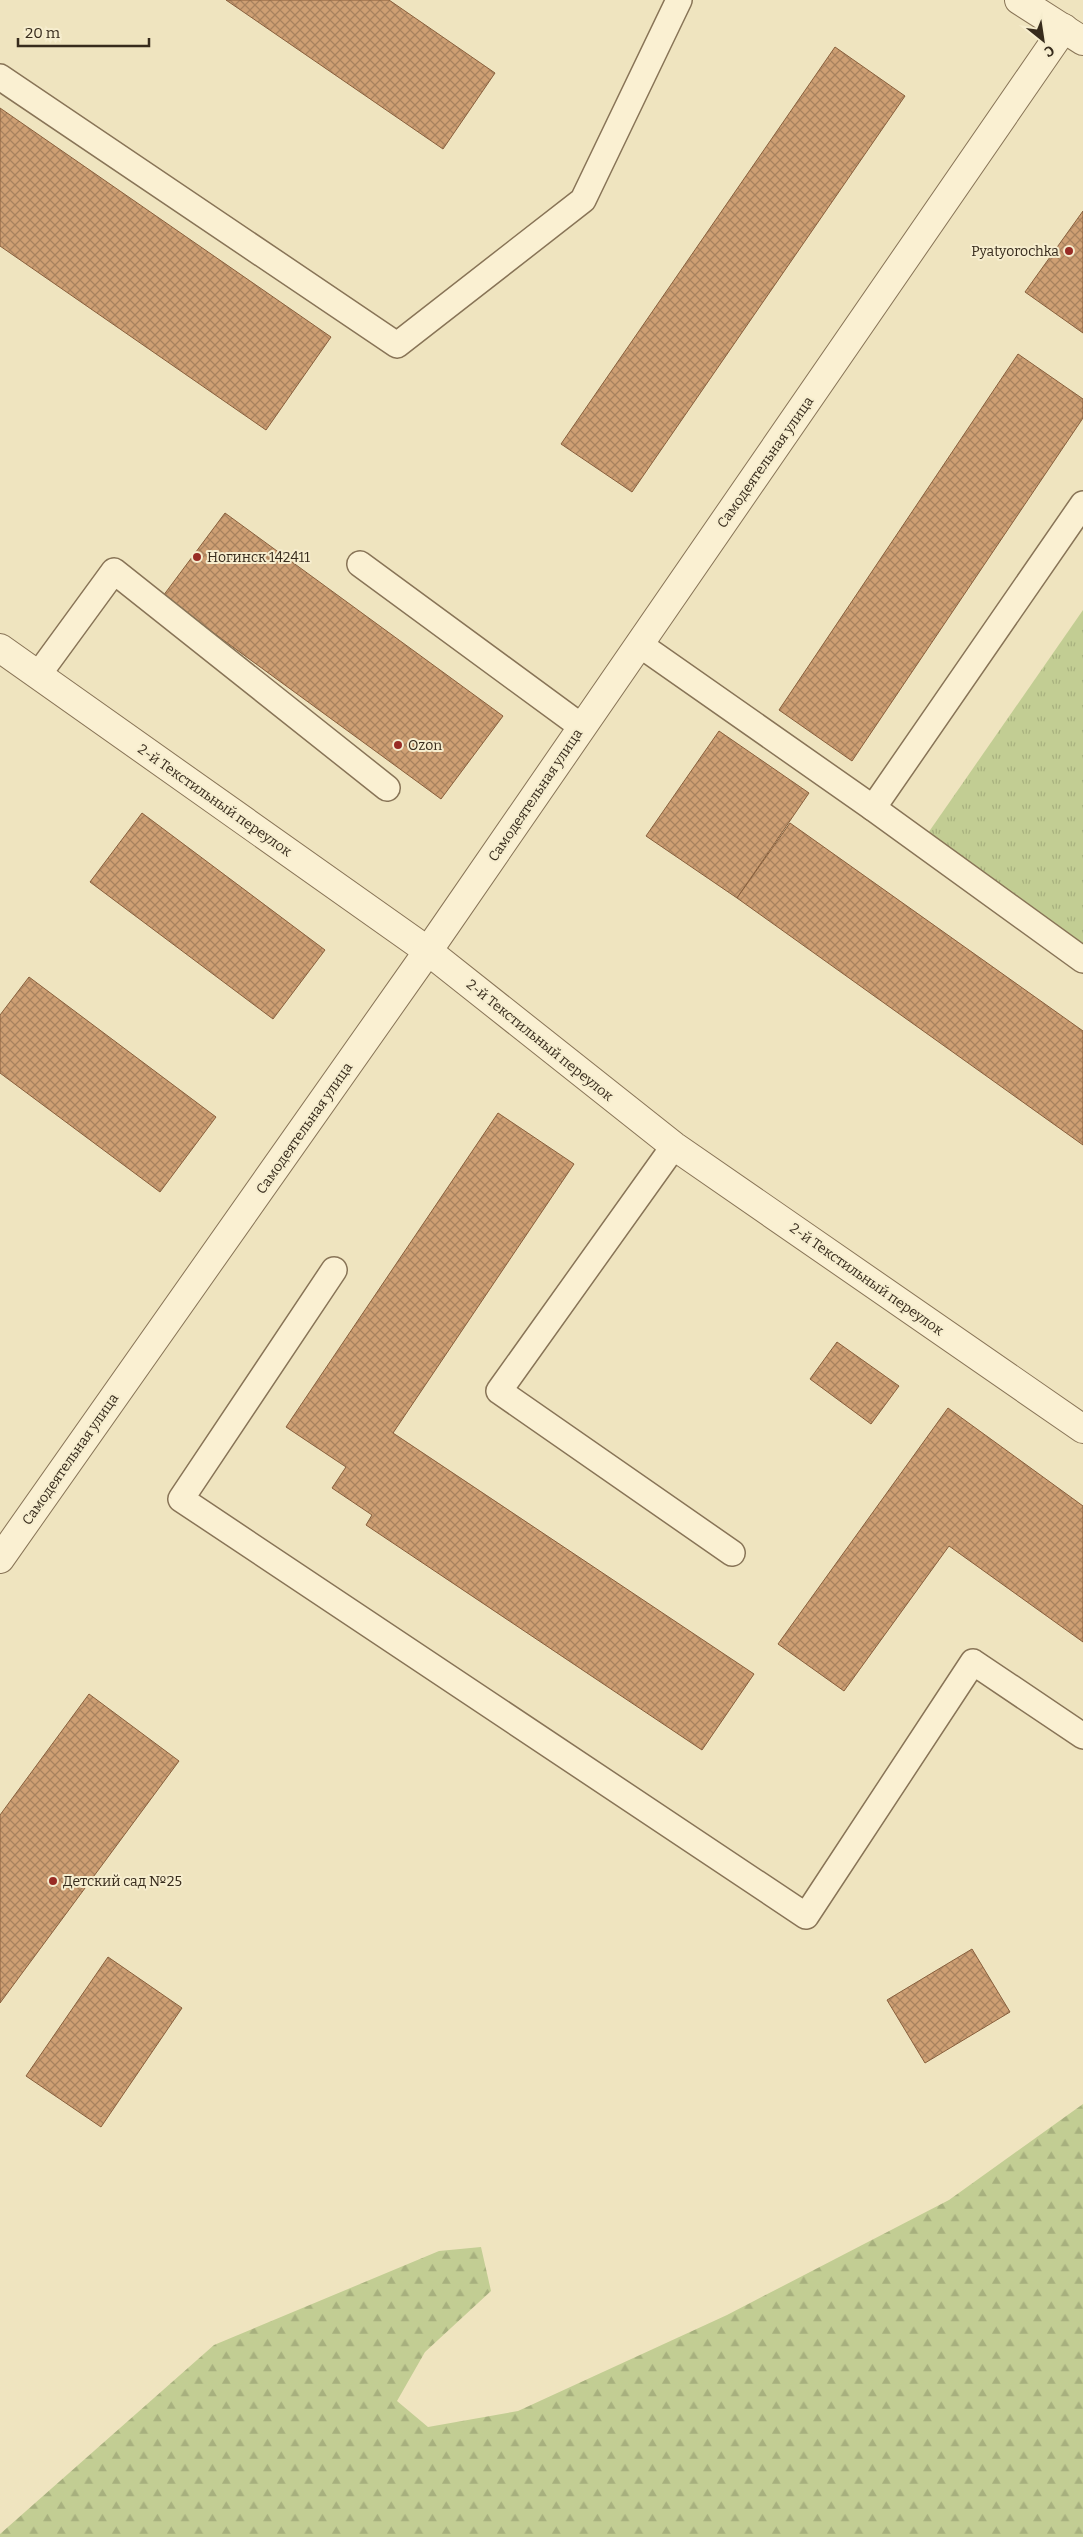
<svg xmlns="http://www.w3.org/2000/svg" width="1083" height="2537" viewBox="0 0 1083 2537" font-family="Bitter,serif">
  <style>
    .forest { fill: url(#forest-firs) }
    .park { fill: url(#park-tufts) }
    .building { fill: url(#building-cross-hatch); stroke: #885f3c }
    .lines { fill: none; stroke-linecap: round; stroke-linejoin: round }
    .lane-casing { stroke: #887457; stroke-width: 28 }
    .street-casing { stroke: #887457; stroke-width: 30 }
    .lane { stroke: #faf0d2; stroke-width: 25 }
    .street { stroke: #faf0d2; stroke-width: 28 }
    .poi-dot { fill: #982c25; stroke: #f6edce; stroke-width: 2 }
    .labels { text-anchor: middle; stroke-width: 4; stroke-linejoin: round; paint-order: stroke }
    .poi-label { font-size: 14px; fill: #372b1c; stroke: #f6edce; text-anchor: start }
    .street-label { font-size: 14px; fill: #372b1c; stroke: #f6edce }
  </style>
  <defs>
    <pattern id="forest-firs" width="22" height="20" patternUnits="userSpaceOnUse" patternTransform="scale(1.25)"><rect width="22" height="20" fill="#c2cd93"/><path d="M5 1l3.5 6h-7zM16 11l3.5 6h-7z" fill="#a7b07e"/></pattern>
    <pattern id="park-tufts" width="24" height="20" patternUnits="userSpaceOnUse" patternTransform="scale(1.25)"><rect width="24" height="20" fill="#c2cd93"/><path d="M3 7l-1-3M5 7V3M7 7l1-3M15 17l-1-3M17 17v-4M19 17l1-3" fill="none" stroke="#a7b07e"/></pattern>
    <pattern id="building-cross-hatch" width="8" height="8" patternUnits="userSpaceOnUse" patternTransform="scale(1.25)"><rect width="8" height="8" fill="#ce9f73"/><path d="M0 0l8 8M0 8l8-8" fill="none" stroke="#a8825e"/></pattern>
  </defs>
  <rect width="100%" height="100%" fill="#efe4bf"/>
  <!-- forest -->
  <path class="forest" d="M1083 2104V2537H0V2534L214 2345 439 2251 481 2247 491 2291 425 2352 397 2401 428 2427 518 2411 727 2315 949 2200Z"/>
  <!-- park -->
  <path class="park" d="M1083 610V944L926 836Z"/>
  <!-- building -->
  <g class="building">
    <path d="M226 0H389L495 73 443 149Z"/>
    <path d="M835 47 905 96 632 492 561 444Z"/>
    <path d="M0 108 331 337 266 430 0 246Z"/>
    <path d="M1083 211V333L1025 292Z"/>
    <path d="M1018 354 1083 399V418L852 761 779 710Z"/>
    <path d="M225 513 503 716 441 799 163 596Z"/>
    <path d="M719 731 809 793 737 898 646 836Z"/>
    <path d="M142 813 325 950 273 1019 90 882Z"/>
    <path d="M790 823 1083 1031V1145L737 898Z"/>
    <path d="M29 977 216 1117 160 1192 0 1073V1015Z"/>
    <path d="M498 1113 574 1164 393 1433 754 1674 702 1750 366 1525 372 1515 332 1488 346 1467 286 1427Z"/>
    <path d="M837 1342 899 1386 871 1424 810 1379Z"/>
    <path d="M948 1408 1083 1506V1642L949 1546 844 1691 778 1644Z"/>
    <path d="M89 1694 179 1761 0 2003V1815Z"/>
    <path d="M972 1949 1010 2012 925 2063 887 2000Z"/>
    <path d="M108 1957 182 2008 101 2127 26 2076Z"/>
  </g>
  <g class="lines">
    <defs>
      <g id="lane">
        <path d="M0 77 397 345 583 200 679 0"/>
        <path d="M360 564 582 727"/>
        <path d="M639 644 873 808 1083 960"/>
        <path d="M38 675 114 571 387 788"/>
        <path d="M873 808 1083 504"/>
        <path d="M674 1146 499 1391 732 1553"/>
        <path d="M334 1270 181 1499 806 1916 973 1662 1083 1736"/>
      </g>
      <g id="street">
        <path d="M1019 0 1083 41"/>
        <path d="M0 648 428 951 674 1146 1083 1429"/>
        <path d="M0 1559 428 951 1064 28"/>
      </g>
    </defs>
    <!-- lane casing -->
    <use href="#lane" class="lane-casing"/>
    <!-- street casing -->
    <use href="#street" class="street-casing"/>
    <!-- lane -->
    <use href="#lane" class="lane"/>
    <!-- street -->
    <use href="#street" class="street"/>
  </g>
  <!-- markers -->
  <g class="poi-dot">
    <circle cx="1069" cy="251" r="5"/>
    <circle cx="197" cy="557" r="5"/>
    <circle cx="398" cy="745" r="5"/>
    <circle cx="53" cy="1881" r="5"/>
  </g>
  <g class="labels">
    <!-- poi labels -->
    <g class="poi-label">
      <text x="1059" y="256" text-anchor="end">Pyatyorochka</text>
      <text x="207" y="562">Ногинск 142411</text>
      <text x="408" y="750">Ozon</text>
      <text x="63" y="1886">Детский сад №25</text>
    </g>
    <!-- street labels -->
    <g class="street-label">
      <text transform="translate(765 462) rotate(-55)" y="5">Самодеятельная улица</text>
      <text transform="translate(535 795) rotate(-56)" y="5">Самодеятельная улица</text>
      <text transform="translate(215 800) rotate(35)" y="5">2-й Текстильный переулок</text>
      <text transform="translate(540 1040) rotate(39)" y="5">2-й Текстильный переулок</text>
      <text transform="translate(304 1128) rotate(-55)" y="5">Самодеятельная улица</text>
      <text transform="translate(867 1279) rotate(35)" y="5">2-й Текстильный переулок</text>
      <text transform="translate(70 1459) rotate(-55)" y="5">Самодеятельная улица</text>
    </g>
  </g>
  <!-- north arrow -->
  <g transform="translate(1043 40) rotate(150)" stroke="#f6edce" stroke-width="4" paint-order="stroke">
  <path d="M0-4L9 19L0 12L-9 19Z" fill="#372b1c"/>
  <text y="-8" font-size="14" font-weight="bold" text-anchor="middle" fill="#372b1c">С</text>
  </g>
  <!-- scale -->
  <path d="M18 38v8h131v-8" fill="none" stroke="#372b1c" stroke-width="2.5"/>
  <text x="25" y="38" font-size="15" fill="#372b1c" stroke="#f6edce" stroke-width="4" paint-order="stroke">20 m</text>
</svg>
